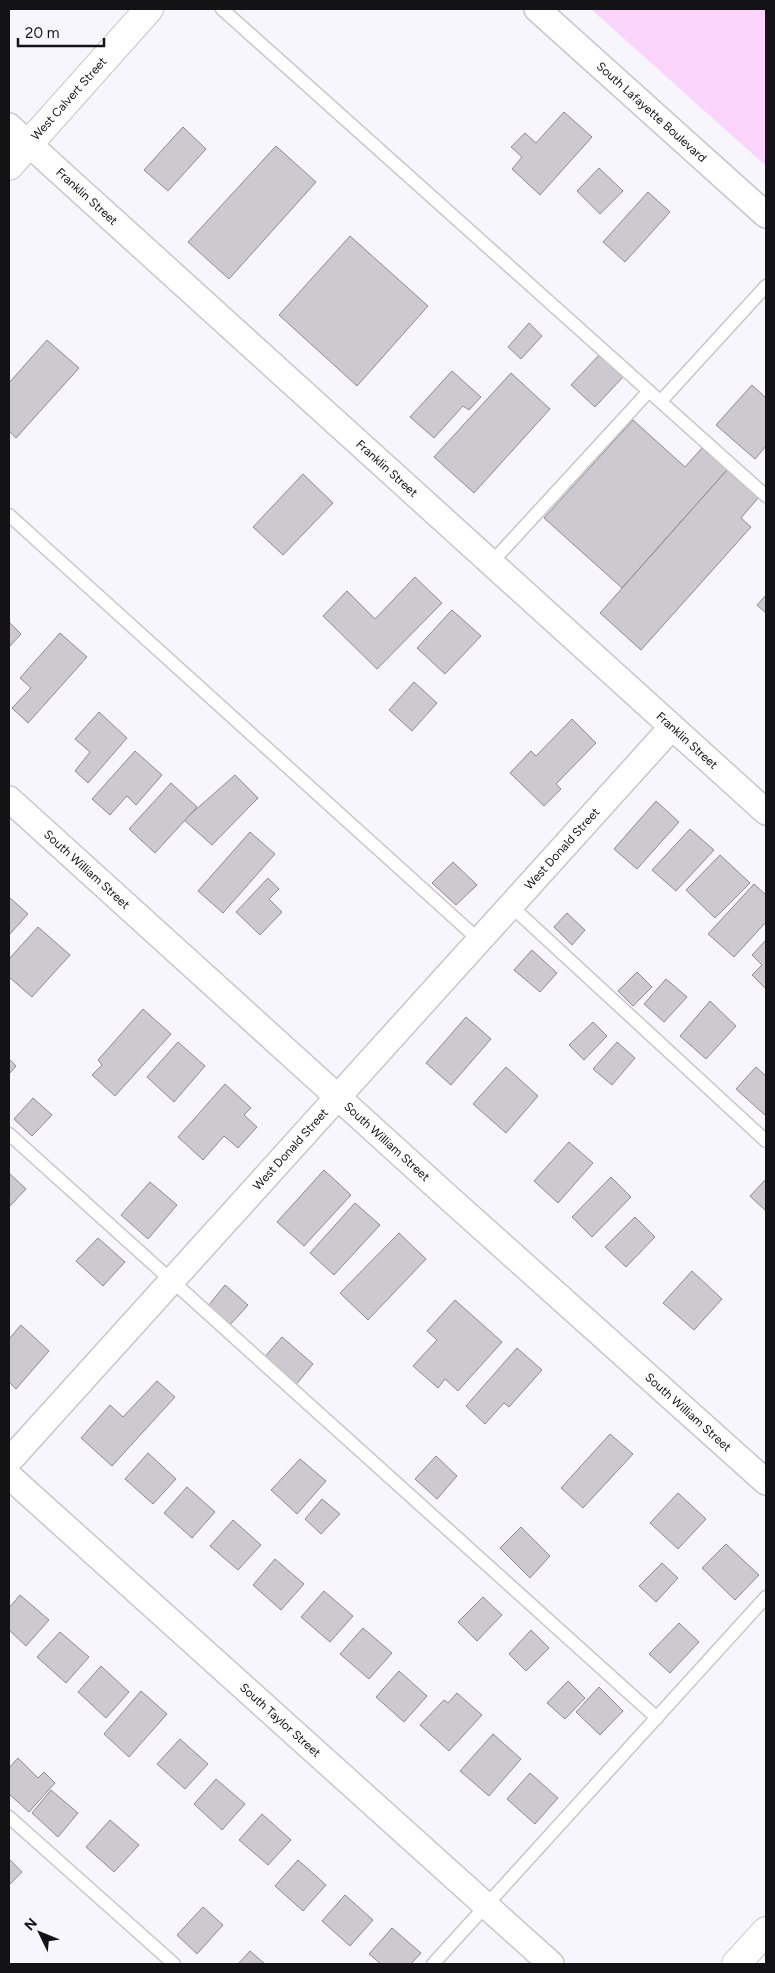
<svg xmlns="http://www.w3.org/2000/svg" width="775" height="1973" viewBox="0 0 775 1973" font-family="Figtree,sans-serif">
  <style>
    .green { fill: #fad4fa }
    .building { fill: #cccacf; stroke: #8d8b90 }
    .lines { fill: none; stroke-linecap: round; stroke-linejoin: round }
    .service-casing { stroke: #c6c6cc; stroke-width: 15 }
    .minor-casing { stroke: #c6c6cc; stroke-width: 28 }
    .tertiary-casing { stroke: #c6c6cc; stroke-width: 30 }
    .service { stroke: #fff; stroke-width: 12 }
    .minor { stroke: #fff; stroke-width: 25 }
    .tertiary { stroke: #fff; stroke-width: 28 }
    .labels { text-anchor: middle; stroke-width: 4; stroke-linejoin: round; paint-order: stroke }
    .street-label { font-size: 12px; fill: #131316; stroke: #f6f6fc }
  </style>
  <rect width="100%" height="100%" fill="#f6f6fc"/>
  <!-- green -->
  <path class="green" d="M591 9H766V166Z"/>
  <!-- building -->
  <g class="building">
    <path d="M564 112 592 137 540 195 512 169 522 157 511 147 525 133 536 143Z"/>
    <path d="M183 127 206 149 168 191 144 170Z"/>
    <path d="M276 146 316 182 229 279 188 242Z"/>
    <path d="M599 168 623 191 600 214 577 191Z"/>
    <path d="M648 192 670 212 625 262 603 242Z"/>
    <path d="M350 236 428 306 357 386 279 315Z"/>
    <path d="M529 323 542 336 521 359 508 347Z"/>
    <path d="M47 340 79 368 16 438 9 431V383Z"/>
    <path d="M599 355 623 377 595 407 571 385Z"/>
    <path d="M452 371 481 397 469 410 463 406 434 438 410 417Z"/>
    <path d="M511 373 550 409 474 493 434 457Z"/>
    <path d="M752 385 766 398V446L755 459 716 425Z"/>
    <path d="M633 420 685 467 702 448 727 470 622 588 544 518Z"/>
    <path d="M727 470 758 498 741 518 751 527 641 650 600 613Z"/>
    <path d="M303 474 333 503 283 555 253 527Z"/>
    <path d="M415 577 442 603 377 669 323 616 347 591 375 619Z"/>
    <path d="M766 595V613L757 605Z"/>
    <path d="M452 610 481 636 445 674 417 648Z"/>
    <path d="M9 622 21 634 9 647Z"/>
    <path d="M60 633 87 657 28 723 12 708 31 688 20 678Z"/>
    <path d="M414 682 437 703 412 731 389 710Z"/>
    <path d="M99 712 127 738 88 783 75 771 90 752 75 739Z"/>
    <path d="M572 719 596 743 556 784 561 789 544 806 510 773 531 751 536 756Z"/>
    <path d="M135 751 162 775 136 805 127 796 110 815 92 799Z"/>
    <path d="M235 775 258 798 212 845 184 820Z"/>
    <path d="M171 783 197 807 155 853 129 829Z"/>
    <path d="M656 801 679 822 637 869 614 849Z"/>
    <path d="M690 829 714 850 676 891 652 870Z"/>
    <path d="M250 832 275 854 223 913 198 891Z"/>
    <path d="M720 855 750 883 715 918 686 890Z"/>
    <path d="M453 862 477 885 456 905 432 883Z"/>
    <path d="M268 878 279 889 269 899 282 912 260 935 236 912Z"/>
    <path d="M754 884 766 895V922L734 957 708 934Z"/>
    <path d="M9 897 28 914 9 935Z"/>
    <path d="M567 913 585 930 572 945 554 927Z"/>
    <path d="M38 927 70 955 32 997 9 977V959Z"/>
    <path d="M766 940V989L752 975 762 965 752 955Z"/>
    <path d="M532 950 557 973 540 992 514 970Z"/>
    <path d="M637 972 652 987 633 1006 618 991Z"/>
    <path d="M666 979 687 997 664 1022 644 1004Z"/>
    <path d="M710 1001 736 1026 706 1059 680 1036Z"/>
    <path d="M143 1009 171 1034 115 1096 92 1075 102 1065 98 1060Z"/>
    <path d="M466 1017 491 1039 451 1085 426 1063Z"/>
    <path d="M593 1022 607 1036 584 1060 569 1045Z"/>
    <path d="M178 1042 205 1066 174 1102 147 1077Z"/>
    <path d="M617 1042 635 1058 612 1085 593 1069Z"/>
    <path d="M9 1059 16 1066 9 1074Z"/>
    <path d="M506 1067 538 1096 506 1133 473 1104Z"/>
    <path d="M756 1067 766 1076V1116L736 1089Z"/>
    <path d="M225 1084 251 1108 244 1115 257 1127 238 1148 224 1136 203 1160 178 1137Z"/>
    <path d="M33 1098 52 1115 32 1136 14 1119Z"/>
    <path d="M569 1142 593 1163 558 1203 534 1181Z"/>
    <path d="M324 1170 351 1195 304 1246 277 1222Z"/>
    <path d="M9 1173 26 1189 9 1207Z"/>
    <path d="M611 1177 631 1197 592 1237 572 1217Z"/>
    <path d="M766 1179V1211L750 1196Z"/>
    <path d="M150 1182 177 1205 148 1239 121 1215Z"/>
    <path d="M355 1203 380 1225 334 1275 310 1253Z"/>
    <path d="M635 1217 655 1237 626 1267 605 1247Z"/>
    <path d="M399 1233 426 1259 368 1320 340 1293Z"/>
    <path d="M98 1238 125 1262 103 1286 76 1261Z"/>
    <path d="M692 1271 722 1299 694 1330 663 1303Z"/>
    <path d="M225 1285 248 1305 230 1325 208 1306Z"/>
    <path d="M455 1300 502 1342 458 1391 445 1379 438 1388 413 1366 437 1340 427 1331Z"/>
    <path d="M21 1325 49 1351 16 1389 9 1382V1339Z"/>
    <path d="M282 1337 313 1364 294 1387 263 1359Z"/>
    <path d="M517 1348 542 1370 509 1407 504 1403 485 1424 466 1406Z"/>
    <path d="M157 1381 175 1397 112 1466 81 1438 110 1405 123 1417Z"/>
    <path d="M610 1434 633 1454 583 1508 561 1488Z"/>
    <path d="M148 1453 176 1479 153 1504 125 1479Z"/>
    <path d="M436 1456 457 1476 437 1499 415 1479Z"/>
    <path d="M300 1459 326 1481 297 1514 271 1490Z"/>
    <path d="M187 1487 215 1512 192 1538 164 1513Z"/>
    <path d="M678 1493 706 1519 678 1549 650 1523Z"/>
    <path d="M322 1499 340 1514 321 1534 305 1519Z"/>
    <path d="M233 1520 261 1545 238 1570 210 1546Z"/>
    <path d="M521 1527 550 1556 530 1578 500 1548Z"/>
    <path d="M726 1544 759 1575 735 1600 702 1568Z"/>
    <path d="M275 1559 304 1584 281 1610 253 1585Z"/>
    <path d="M662 1563 678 1578 656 1602 639 1586Z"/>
    <path d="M324 1591 353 1616 330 1642 301 1617Z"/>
    <path d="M20 1595 49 1620 26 1646 9 1630V1608Z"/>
    <path d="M483 1597 502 1615 477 1641 458 1622Z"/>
    <path d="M679 1623 699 1642 670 1673 649 1654Z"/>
    <path d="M363 1628 392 1653 369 1679 340 1654Z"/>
    <path d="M531 1630 549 1648 526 1671 509 1654Z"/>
    <path d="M60 1632 89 1657 66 1683 37 1657Z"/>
    <path d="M101 1666 129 1692 106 1718 78 1692Z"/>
    <path d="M399 1671 427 1696 404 1722 376 1697Z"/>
    <path d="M568 1681 585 1698 565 1719 547 1703Z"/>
    <path d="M599 1687 623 1711 600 1735 576 1712Z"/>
    <path d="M141 1691 167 1714 129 1757 104 1734Z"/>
    <path d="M457 1693 482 1715 449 1751 420 1725 444 1700 448 1703Z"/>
    <path d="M493 1734 521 1759 489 1796 460 1771Z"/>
    <path d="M180 1739 208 1764 185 1789 157 1764Z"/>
    <path d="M18 1758 38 1778 44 1772 55 1783 29 1812 9 1794V1768Z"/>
    <path d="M530 1773 558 1798 535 1824 507 1799Z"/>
    <path d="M216 1779 245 1804 222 1830 194 1804Z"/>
    <path d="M51 1790 78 1813 58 1837 32 1813Z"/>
    <path d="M262 1814 291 1840 268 1865 239 1840Z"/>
    <path d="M110 1820 139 1845 114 1872 86 1847Z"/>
    <path d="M9 1859 22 1872 9 1885Z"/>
    <path d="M298 1860 326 1885 303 1911 275 1886Z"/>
    <path d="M345 1895 373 1920 350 1946 322 1921Z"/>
    <path d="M203 1907 223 1925 197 1954 177 1935Z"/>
    <path d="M392 1928 421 1953 411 1964H381L369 1954Z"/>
    <path d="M250 1951 265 1964H238Z"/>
  </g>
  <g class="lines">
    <defs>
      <g id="service">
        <path d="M222 9 766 496"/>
        <path d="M661 401 766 286"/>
        <path d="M9 515 479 940"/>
        <path d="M492 562 649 391"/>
        <path d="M511 906 766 1141"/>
        <path d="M9 1134 657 1718"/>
        <path d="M9 1817 174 1964"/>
        <path d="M433 1964 766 1597"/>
      </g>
      <g id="minor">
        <path id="s1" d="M537 9 766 215"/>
        <path id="s2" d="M9 126 766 812"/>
        <path id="s3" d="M9 799 449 1198 766 1482"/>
        <path id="s4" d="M9 1461 672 727"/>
        <path id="s5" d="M9 1476 551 1964"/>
      </g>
      <g id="tertiary">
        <path id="s6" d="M9 166 149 9"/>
        <path d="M736 1964 766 1931"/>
      </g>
    </defs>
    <!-- service casing -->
    <use href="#service" class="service-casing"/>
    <!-- minor casing -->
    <use href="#minor" class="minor-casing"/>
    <!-- tertiary casing -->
    <use href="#tertiary" class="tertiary-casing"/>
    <!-- service -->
    <use href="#service" class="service"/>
    <!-- minor -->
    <use href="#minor" class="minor"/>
    <!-- tertiary -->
    <use href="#tertiary" class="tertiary"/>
  </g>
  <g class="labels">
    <!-- street labels -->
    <g class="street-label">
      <text dy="4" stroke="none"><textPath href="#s6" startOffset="90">West Calvert Street</textPath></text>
      <text dy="4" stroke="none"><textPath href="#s1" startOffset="154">South Lafayette Boulevard</textPath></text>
      <text dy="4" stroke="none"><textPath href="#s2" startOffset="105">Franklin Street</textPath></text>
      <text dy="4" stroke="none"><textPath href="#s2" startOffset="510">Franklin Street</textPath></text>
      <text dy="4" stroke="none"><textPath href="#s2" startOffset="915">Franklin Street</textPath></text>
      <text dy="4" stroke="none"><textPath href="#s4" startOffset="825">West Donald Street</textPath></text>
      <text dy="4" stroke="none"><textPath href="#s3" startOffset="105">South William Street</textPath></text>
      <text dy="4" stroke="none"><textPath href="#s3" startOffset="510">South William Street</textPath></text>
      <text dy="4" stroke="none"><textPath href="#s4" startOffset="420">West Donald Street</textPath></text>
      <text dy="4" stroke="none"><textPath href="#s3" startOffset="915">South William Street</textPath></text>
      <text dy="4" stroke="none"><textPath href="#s5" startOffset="365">South Taylor Street</textPath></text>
    </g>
  </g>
  <!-- border -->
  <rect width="775" height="1973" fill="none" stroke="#131316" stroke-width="20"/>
  <!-- north arrow -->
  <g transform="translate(40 1933) rotate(313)" stroke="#f6f6fc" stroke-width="4" paint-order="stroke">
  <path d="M0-4L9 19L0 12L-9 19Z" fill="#131316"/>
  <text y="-8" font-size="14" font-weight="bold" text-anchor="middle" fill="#131316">N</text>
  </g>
  <!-- scale -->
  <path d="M18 38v8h86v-8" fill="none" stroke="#131316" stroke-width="2.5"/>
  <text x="25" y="38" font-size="15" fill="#131316" stroke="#f6f6fc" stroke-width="4" paint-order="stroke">20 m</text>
</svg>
